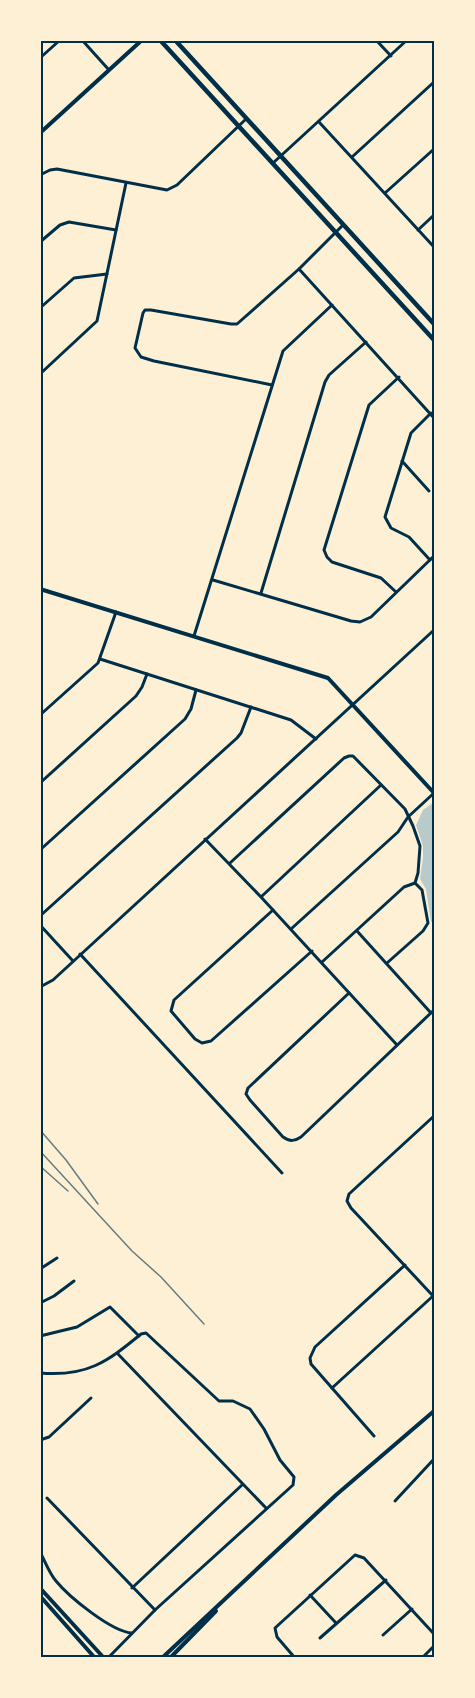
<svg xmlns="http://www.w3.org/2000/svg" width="475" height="1698" viewBox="0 0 475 1698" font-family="Jost,sans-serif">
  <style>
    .green { fill: #b9caca }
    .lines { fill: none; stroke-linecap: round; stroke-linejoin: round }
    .minor { stroke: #003049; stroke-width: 3 }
    .tertiary { stroke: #003049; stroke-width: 4 }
    .secondary { stroke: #003049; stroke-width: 4.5 }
    .rail { stroke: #657d81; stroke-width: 1.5 }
    .neatline { fill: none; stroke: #003049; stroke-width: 2 }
  </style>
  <rect width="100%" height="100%" fill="#fdf0d5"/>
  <!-- green -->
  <path class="green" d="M433 803 434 920 433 922H431L426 889 420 879 423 858V846L416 825 423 810Z"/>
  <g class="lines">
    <!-- minor -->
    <g class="minor">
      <path d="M82 40 109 70"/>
      <path d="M376 40 391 56"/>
      <path d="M40 58 60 40"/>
      <path d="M319 122 434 247"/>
      <path d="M352 157 434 82"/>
      <path d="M273 163 407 40"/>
      <path d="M40 175 50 170 57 169 167 190 177 185 246 119"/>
      <path d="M385 193 434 149"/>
      <path d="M418 230 434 215"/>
      <path d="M40 242 60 225 69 222 116 230"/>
      <path d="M299 269 434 418"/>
      <path d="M40 308 74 278 107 274"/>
      <path d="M40 374 97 321 126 183"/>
      <path d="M272 385 154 361 141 357 135 348 143 313 145 310H151L231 324H237L299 269 343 225"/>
      <path d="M402 461 429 491"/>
      <path d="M430 560 409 537 391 528 385 517 411 433 431 413"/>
      <path d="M213 580 351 621 360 622 371 617 434 556"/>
      <path d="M396 592 381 578 332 562 327 557 324 550 369 405 399 377"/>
      <path d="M261 593 325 382 329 375 366 342"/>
      <path d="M194 636 283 351 332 305"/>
      <path d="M100 659 291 720 316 739"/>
      <path d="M40 715 98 663 116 612"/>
      <path d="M40 783 136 696 142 687 147 674"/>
      <path d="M205 839 261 897 397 1045"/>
      <path d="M40 850 185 719 191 709 196 690"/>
      <path d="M230 863 344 758 349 756H353L405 809 413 826 420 846 418 873 415 883 422 890 428 923 423 931 387 963"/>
      <path d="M262 896 381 785"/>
      <path d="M273 910 174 1000 171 1011 195 1039 202 1043 211 1041 312 951"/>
      <path d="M40 916 237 738 241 733 251 707"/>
      <path d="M40 925 73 961"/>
      <path d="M291 929 398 832 408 817 434 793"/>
      <path d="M357 931 431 1013"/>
      <path d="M80 954 282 1173"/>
      <path d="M322 962 404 887 415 883"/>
      <path d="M40 987 53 980 434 630"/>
      <path d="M349 993 248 1088 246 1094 250 1100 283 1137C290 1142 295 1141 301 1137L434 1010"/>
      <path d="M434 1116 349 1194 347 1201 351 1208 434 1297"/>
      <path d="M40 1269 57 1258"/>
      <path d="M40 1303 54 1296 74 1281"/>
      <path d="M40 1336 77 1327 110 1307 139 1336"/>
      <path d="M118 1354 266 1508"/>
      <path d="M40 1373C87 1377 107 1362 141 1334L146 1333 219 1401H233L250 1409 264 1429 280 1460 294 1477 293 1485 155 1610 108 1658"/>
      <path d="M332 1388 433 1296"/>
      <path d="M374 1436 311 1364 310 1358 315 1347 405 1265"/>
      <path d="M40 1440 49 1437 91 1398"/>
      <path d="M47 1498 155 1610"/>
      <path d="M395 1501 434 1459"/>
      <path d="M40 1552C45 1561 49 1573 56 1581 69 1597 112 1632 132 1633"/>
      <path d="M132 1588 242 1485"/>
      <path d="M310 1595 336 1623"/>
      <path d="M383 1635 412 1609"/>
      <path d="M320 1638 386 1580"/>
      <path d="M295 1658 277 1637 275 1628 355 1555 364 1558 434 1634"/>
      <path d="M422 1658 434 1646"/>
    </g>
    <!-- tertiary -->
    <g class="tertiary">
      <path d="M40 133 142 40"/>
      <path d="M40 589 328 678 434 793"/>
      <path d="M40 1588 104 1658"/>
      <path d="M40 1596 95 1658"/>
      <path d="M162 1658 336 1495 434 1411"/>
      <path d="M170 1658 216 1611"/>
    </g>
    <!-- secondary -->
    <g class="secondary">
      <path d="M160 40 434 340"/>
      <path d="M175 40 434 324"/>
    </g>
    <!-- rail -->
    <g class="rail">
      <path d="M40 1130 66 1160 98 1204"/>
      <path d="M40 1151 132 1251 161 1277 204 1324"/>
      <path d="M40 1166 68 1191"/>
    </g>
  </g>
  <!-- border -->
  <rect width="475" height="1698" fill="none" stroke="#fdf0d5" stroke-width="84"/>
  <rect x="42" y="42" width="391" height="1614" class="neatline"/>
</svg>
